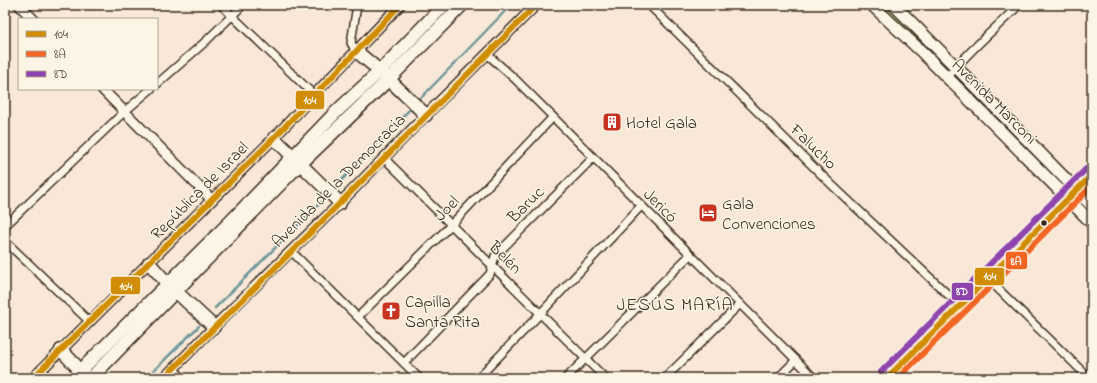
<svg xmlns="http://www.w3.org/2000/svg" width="1097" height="383" viewBox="0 0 1097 383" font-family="'Indie Flower',sans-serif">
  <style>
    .green { fill: #c3da8f; stroke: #7f8256 }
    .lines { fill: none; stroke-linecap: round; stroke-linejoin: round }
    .stream { stroke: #6e979a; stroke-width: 2.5 }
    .minor-casing { stroke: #3b2a1e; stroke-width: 10 }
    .tertiary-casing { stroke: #3b2a1e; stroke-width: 12 }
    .secondary-casing { stroke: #3b2a1e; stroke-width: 14 }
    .trunk-casing { stroke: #3b2a1e; stroke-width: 15 }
    .minor { stroke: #fcf5e5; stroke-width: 7 }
    .tertiary { stroke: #fcf5e5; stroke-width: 9 }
    .secondary { stroke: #fcf5e5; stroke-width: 11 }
    .trunk { stroke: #fcf5e5; stroke-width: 12 }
    .bus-1-casing { stroke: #fcf5e5; stroke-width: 9 }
    .bus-2-casing { stroke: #fcf5e5; stroke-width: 9 }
    .bus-3-casing { stroke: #fcf5e5; stroke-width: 9 }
    .bus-1 { stroke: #d18d06; stroke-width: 6 }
    .bus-2 { stroke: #f26522; stroke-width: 6 }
    .bus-3 { stroke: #8e44ad; stroke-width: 6 }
    .bus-dot { fill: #3b2a1e; stroke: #fcf5e5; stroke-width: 1.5 }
    .labels { text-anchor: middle; stroke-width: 3; stroke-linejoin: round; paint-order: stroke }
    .street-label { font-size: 17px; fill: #3b2a1e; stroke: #fcf5e5 }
    .poi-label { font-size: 17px; fill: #3b2a1e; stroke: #fcf5e5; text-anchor: start }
    .neighbourhood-label { font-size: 18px; letter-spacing: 1px; fill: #3b2a1e; stroke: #fcf5e5 }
    .line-badge { stroke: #fcf5e5; stroke-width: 1.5 }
    .badge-label { font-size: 11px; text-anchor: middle; font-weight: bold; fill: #fff }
  </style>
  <rect width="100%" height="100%" fill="#f9e8d8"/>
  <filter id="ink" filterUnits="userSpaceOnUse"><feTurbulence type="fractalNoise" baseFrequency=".025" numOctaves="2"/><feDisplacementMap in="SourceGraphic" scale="8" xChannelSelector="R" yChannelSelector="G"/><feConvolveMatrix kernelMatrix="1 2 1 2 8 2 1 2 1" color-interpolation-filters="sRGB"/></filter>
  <g filter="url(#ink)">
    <!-- green -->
    <g class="green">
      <path d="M880 5H887L943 61 940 65Z"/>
      <path d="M960 78 1067 183 1063 187 957 82Z"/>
    </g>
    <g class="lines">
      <!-- stream -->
      <g class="stream">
        <path d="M419 100 511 5"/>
        <path d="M336 186 412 107"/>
        <path d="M215 308 321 202"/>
        <path d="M146 378 199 326"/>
      </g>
      <defs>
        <g id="minor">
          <path d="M221 5 314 95"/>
          <path d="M649 5 833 186 960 306"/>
          <path d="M356 51 351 43 357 5"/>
          <path d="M487 54 515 79 814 378"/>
          <path d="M947 78C968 51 995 29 1019 5"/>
          <path d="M157 84 205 42 243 5"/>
          <path d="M384 158 605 378"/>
          <path d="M5 226 124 112 151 89"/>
          <path d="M5 241 89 321"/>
          <path d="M291 251 419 378"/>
          <path d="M988 279 1089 378"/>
          <path d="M358 317 451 225 553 117"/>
          <path d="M404 363 490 274 495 256 593 158"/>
          <path d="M173 369 183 378"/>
          <path d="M478 378 541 313 641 206"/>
          <path d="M566 378 690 255"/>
          <path d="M665 378 740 304"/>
          <path d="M778 378 796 360"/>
        </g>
        <g id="tertiary">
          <path d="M19 5 33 19"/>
          <path d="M102 89 212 200"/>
          <path d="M33 378 274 138 314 95 400 5"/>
          <path d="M164 378 221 320 340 203 426 115 536 5"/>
          <path d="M887 378 1092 175"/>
        </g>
        <g id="secondary">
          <path d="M872 5 923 53 1092 223"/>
          <path d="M894 5 956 67 1092 206"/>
        </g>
        <g id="trunk">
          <path d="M356 51 380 71 426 115"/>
          <path d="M274 138 340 203"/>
          <path d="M149 263 168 284 214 327"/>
          <path d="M61 350 85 375"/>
          <path d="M73 378 232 220 336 112 380 71 444 5"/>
          <path d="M91 378 292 172 388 80 462 5"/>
        </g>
      </defs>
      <!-- minor casing -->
      <use href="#minor" class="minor-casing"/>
      <!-- tertiary casing -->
      <use href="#tertiary" class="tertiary-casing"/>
      <!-- secondary casing -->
      <use href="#secondary" class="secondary-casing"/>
      <!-- trunk casing -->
      <use href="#trunk" class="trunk-casing"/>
      <!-- minor -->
      <use href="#minor" class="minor"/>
      <!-- tertiary -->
      <use href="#tertiary" class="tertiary"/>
      <!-- secondary -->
      <use href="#secondary" class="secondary"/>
      <!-- trunk -->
      <use href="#trunk" class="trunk"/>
      <defs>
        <g id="bus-1">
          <path d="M33 378 274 138 400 5"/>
          <path d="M164 378C222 319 282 262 340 203 406 137 470 71 536 5"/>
          <path d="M887 378 1092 175"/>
        </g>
        <path id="bus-2" d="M898 378 1092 186"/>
        <path id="bus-3" d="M881 372 1086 169"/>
      </defs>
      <!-- bus-1 casing -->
      <use href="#bus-1" class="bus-1-casing"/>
      <!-- bus-2 casing -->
      <use href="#bus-2" class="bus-2-casing"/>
      <!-- bus-3 casing -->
      <use href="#bus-3" class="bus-3-casing"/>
      <!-- bus-1 -->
      <use href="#bus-1" class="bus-1"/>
      <!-- bus-2 -->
      <use href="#bus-2" class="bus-2"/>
      <!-- bus-3 -->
      <use href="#bus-3" class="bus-3"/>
    </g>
  </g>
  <!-- icons -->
  <defs>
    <symbol id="building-square" viewBox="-11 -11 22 22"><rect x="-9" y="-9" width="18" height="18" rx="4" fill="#c8321e" stroke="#fcf5e5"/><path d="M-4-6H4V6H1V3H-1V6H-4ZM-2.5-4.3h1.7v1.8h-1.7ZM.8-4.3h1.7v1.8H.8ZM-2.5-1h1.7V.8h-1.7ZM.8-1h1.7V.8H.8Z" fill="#fff"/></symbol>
    <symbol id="hotel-square" viewBox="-11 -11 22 22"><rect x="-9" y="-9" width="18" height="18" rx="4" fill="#c8321e" stroke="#fcf5e5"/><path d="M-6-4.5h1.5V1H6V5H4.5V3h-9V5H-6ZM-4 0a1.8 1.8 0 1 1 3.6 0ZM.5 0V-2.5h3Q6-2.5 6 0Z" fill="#fff"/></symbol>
    <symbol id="church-square" viewBox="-11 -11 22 22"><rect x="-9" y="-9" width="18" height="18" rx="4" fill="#c8321e" stroke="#fcf5e5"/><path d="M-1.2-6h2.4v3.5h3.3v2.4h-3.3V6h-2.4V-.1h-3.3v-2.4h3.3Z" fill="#fff"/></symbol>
  </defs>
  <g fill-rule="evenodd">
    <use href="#building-square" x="601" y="111" width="22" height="22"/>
    <use href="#hotel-square" x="697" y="202" width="22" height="22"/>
    <use href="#church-square" x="380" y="300" width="22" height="22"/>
  </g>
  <!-- markers -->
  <circle class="bus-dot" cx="1044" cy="223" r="3.5"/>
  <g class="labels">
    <!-- street labels -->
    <g class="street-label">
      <text transform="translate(995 101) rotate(45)" y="6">Avenida Marconi</text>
      <text transform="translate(814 146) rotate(44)" y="6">Falucho</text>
      <text transform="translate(338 180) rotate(-45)" y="6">Avenida de la Democracia</text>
      <text transform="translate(199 190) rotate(-45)" y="6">República de Israel</text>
      <text transform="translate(525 204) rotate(-45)" y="6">Baruc</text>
      <text transform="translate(661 205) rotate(45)" y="6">Jericó</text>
      <text transform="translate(446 208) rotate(-46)" y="6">Joel</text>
      <text transform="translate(506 257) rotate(45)" y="6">Belén</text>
    </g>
    <!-- poi labels -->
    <g class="poi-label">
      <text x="626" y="128">Hotel Gala</text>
      <text x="722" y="209">Gala<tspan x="722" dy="20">Convenciones</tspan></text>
      <text x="405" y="307">Capilla<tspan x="405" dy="20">Santa Rita</tspan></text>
    </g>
    <!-- neighbourhood labels -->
    <g class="neighbourhood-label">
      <text x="675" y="310">JESÚS MARÍA</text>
    </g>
  </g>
  <g class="line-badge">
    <rect x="295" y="90" width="30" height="20" rx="4" fill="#d18d06"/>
    <rect x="1005" y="251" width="23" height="19" rx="4" fill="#f26522"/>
    <rect x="974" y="267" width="31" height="19" rx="4" fill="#d18d06"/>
    <rect x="110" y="276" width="31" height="19" rx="4" fill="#d18d06"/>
    <rect x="951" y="282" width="23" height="19" rx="4" fill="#8e44ad"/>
  </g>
  <g class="badge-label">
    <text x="310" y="104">104</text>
    <text x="1016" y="265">8A</text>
    <text x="990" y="280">104</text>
    <text x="126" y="290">104</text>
    <text x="962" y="295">8D</text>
  </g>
  <!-- margin -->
  <rect width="1097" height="383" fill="none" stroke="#fcf5e5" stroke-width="20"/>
  <rect x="10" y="10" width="1077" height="363" fill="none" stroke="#3b2a1e" stroke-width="1.5" filter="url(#ink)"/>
  <!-- legend -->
  <rect x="18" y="18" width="140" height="72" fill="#fcf5e5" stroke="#afa495"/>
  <rect x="26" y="31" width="20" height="6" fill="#d18d06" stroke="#afa495"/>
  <text x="54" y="38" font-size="12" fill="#3b2a1e">104</text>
  <rect x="26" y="51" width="20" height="6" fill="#f26522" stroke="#afa495"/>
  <text x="54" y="58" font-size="12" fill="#3b2a1e">8A</text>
  <rect x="26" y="71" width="20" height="6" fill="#8e44ad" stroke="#afa495"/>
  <text x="54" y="78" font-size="12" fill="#3b2a1e">8D</text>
</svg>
